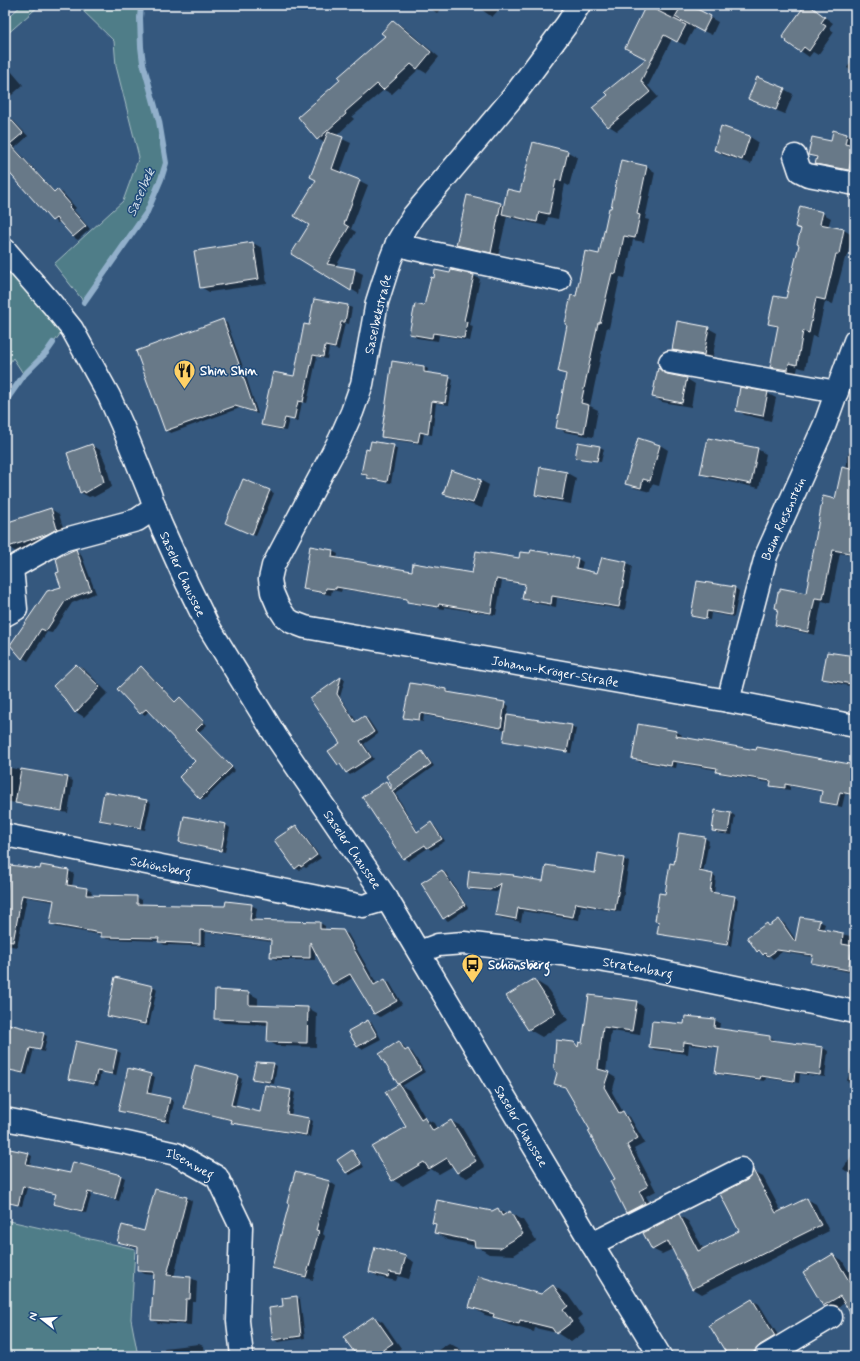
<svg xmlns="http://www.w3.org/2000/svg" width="860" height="1361" viewBox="0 0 860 1361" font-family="Mynerve,sans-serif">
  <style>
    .green { fill: #4f7d88; stroke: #a7bec4 }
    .shadow { fill: #0007 }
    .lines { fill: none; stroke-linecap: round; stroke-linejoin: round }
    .stream { stroke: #92b0cb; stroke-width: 6 }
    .building { fill: #677988; stroke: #fff }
    .minor-casing { stroke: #fff; stroke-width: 25 }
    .major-casing { stroke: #fff; stroke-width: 25 }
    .minor { stroke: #1f4a7a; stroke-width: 22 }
    .major { stroke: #1f4a7a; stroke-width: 22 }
    .labels { text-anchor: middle; stroke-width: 3; stroke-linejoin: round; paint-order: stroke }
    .street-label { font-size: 13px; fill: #fff; stroke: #1f4a7a }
    .poi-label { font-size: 13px; font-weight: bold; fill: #fff; stroke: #1f4a7a; text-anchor: start }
    .water-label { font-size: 14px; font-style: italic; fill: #d2dee9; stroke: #1f4a7a }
  </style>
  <rect width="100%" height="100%" fill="#35587e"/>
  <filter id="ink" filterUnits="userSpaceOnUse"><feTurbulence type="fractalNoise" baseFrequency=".025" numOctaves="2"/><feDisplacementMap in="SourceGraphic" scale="8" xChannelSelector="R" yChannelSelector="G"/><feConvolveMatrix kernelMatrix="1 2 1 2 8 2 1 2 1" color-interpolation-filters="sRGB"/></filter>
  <g filter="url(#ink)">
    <!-- green -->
    <g class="green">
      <path d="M22 5H40L5 36V20Z"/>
      <path d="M77 5H141C136 47 149 81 158 121 161 133 163 145 166 157V163L161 179 147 212 84 302 54 264 123 201 139 157 116 66 114 41Z"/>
      <path d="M5 266 61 333 46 353 24 375 13 358 5 369Z"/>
      <path d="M5 1220 135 1249 131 1319 138 1356H5Z"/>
    </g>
    <!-- shadow -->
    <g class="shadow">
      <path d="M425 5H444L437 13Z"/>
      <path d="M475 5H503L492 17Z"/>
      <path d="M648 5H687L718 22 712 35 695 27 685 45 672 39 648 86 658 97 617 131 609 126 647 59 626 48Z"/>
      <path d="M812 8 833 23 829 28 834 32 818 55 813 52 809 57 788 42Z"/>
      <path d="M393 21 402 26 439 57 426 73 419 69 392 94 384 90 352 117 354 119 336 136 351 143 340 173 360 181 368 185 351 229 356 232 336 266 355 270 363 274 359 294 292 254 310 225 325 143 318 139 342 80 386 36Z"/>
      <path d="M855 55V72L847 68Z"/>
      <path d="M5 64 23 85 5 101Z"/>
      <path d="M784 89 793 94 785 114 758 103 749 98Z"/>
      <path d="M5 112 28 136 15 148 55 192 57 190 63 193 76 208 74 210 90 229 78 240 73 237 60 222 58 223 53 220 5 164Z"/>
      <path d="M834 132 847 135 855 139 854 147 855 148V174L825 168 816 163 817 159 809 154 831 142Z"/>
      <path d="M750 137 758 142 751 164 723 155 715 150Z"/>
      <path d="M534 143 568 152 577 157 569 186 565 184 558 219 548 217 546 226 511 218 507 216 498 256 465 249 457 245 468 197 501 204 504 206 521 193Z"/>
      <path d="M647 167 655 172 645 219 649 220 644 242 633 240 625 278 620 277 609 328 607 327 590 406 598 410 593 437 565 432 557 427 567 376 559 371 577 297 599 255 612 209Z"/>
      <path d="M822 213 831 218 828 227 844 230 852 235 847 258H845L833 304 825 302 817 337 812 336 805 369 798 367 796 375 780 372 771 367 778 328 769 323 786 300 800 245 802 230 796 227Z"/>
      <path d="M253 243 262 248 267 284 209 292 201 287 195 252Z"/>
      <path d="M451 274 474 276 480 279 470 325 473 326 470 341 439 335 438 341 417 338 411 334 425 307 434 279Z"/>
      <path d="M314 300 348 306 352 308 349 324 345 323 339 350 329 348 327 359 317 357 307 403 302 402 298 422 289 419 286 431 266 427 262 424 294 377 310 326Z"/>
      <path d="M222 320 227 323 243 367 258 414 240 408 171 433 166 431Z"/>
      <path d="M708 328 717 333 712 360 681 354 673 349Z"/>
      <path d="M393 362 424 367 428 369 427 373 449 377 453 379 449 405 436 403 432 435 424 434 422 444 386 439 382 436Z"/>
      <path d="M669 376 687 379 695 384 691 407 662 402 654 397Z"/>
      <path d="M767 393 776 398 771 421 745 415 737 410Z"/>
      <path d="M579 443 600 447 604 449 601 462 580 459 576 457Z"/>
      <path d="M92 445 100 450 106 464 112 487 94 497 92 496 89 497 80 492Z"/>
      <path d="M660 445 668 450 659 486 652 484 650 492 635 488 626 483Z"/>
      <path d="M393 446 397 449 391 483 372 480 362 474Z"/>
      <path d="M757 449 766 454 759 488 710 478 701 473Z"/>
      <path d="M849 452 855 453V556L840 553 830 603 822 601 815 635 783 628 776 624 806 594 846 468Z"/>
      <path d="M541 468 567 473 576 478 571 504 544 499 536 494Z"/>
      <path d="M244 480 274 493 256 536 226 523Z"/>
      <path d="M480 480 489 485 482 508 453 498 444 493Z"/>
      <path d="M51 509 59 514 65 534 57 538 16 552 8 547 5 539V524Z"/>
      <path d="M76 550 81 554 96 593 72 603 52 633 47 632 28 661 23 658 12 645 62 588 61 573Z"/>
      <path d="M332 551 338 554 337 559 413 572 473 574 519 559H578L583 562 581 570 598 574 627 563 632 566 625 610 557 598 556 607 529 602 524 599 526 585 502 581 496 615 444 607V609L413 604 408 600 342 589 341 592 332 590 331 595 309 591 304 588Z"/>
      <path d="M735 588 739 591 734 617 711 613 710 620 696 618 692 616Z"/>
      <path d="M855 657V687L830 682 824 678Z"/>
      <path d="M77 665 85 670 108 693 84 717 76 712 66 698Z"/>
      <path d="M141 667 145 669 176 702 180 698 184 701 207 725 199 732 235 770 204 800 200 798 196 761 149 711 145 715 141 713Z"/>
      <path d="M342 678 345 680 340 697 357 722 364 717 368 719 378 734 364 744 374 759 350 775 339 764 342 743 312 699Z"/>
      <path d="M411 684 447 690 451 692V694L505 703 509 706 507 716 572 726 576 729 571 753 508 742 504 740 506 730 424 715 423 722 409 719 405 717Z"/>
      <path d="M677 732 682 735 681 738 855 766V796L845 794 842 807 826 804 821 801 823 792 790 786V790L777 788 771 785 772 783 722 774 717 771V770L677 763 676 768 639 762 634 759Z"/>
      <path d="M422 752 426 755 434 766 396 794 418 832 431 824 435 826 445 841 431 850 428 848 408 861 404 858 386 782 392 788Z"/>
      <path d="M5 767 68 778 73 781 68 813 5 801Z"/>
      <path d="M147 801 151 803 145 830 104 822 100 819Z"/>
      <path d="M731 813 735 816 732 835 717 833 713 830Z"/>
      <path d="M185 817 226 825 230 828 225 852 184 844 180 842Z"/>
      <path d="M296 826 300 829 321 858 306 868 304 867 299 870 295 868Z"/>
      <path d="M679 834 705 838 709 841 703 873 712 874 716 877 714 894 734 897 738 899 731 946 662 935 658 933 659 923 656 921 666 895 674 865Z"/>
      <path d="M623 859 629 862 621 912 581 906 579 920 523 911 521 922 502 918 496 915 501 889 496 892 474 890 468 887 470 872 513 876 544 882 596 874Z"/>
      <path d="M42 866 69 871 74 874 72 887 87 889 92 892 91 896 136 897 142 900V905L226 907 251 905 257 908 255 921 320 923 325 926V930L342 931 348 934 377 984 385 980 390 983 402 1004 380 1017 374 1014 354 977 338 987 332 983 315 949V960H277L271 957 272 942 206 932 205 946 165 945 159 942 160 941 107 939 102 936V935L56 927 51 924 55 902 27 897 17 947 5 945V895L41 870Z"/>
      <path d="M442 871 446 873 468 908 448 921 444 918Z"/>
      <path d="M779 920 784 923 796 940 819 921 825 924 823 930 855 937V969L853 973 818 965 812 962 813 957 782 952 773 959 770 956 768 957 758 951 767 924 771 926Z"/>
      <path d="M116 979 153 986 157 989 149 1026 112 1018 108 1015Z"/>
      <path d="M534 980 547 988 568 1020 542 1037 528 1029Z"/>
      <path d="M216 992 249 993 258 998V1006L308 1008 317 1013 316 1047 277 1046 268 1041 269 1025 224 1023 215 1018Z"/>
      <path d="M590 996 636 1002 644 1007 640 1035 611 1031 606 1072 616 1078 612 1092 623 1112 630 1117 645 1143 634 1149 656 1191 646 1196 652 1208 634 1217 627 1212 616 1179 591 1130 567 1089 555 1083 574 1043 579 1046 583 1044Z"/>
      <path d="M686 1017 715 1020 720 1023 719 1030 770 1037 775 1040V1041L823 1048 828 1051 825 1077 800 1074 799 1083 766 1078 765 1081 721 1075 716 1072 720 1048 689 1045 688 1054 655 1050 650 1047 685 1025Z"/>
      <path d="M368 1021 372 1023 381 1039 362 1049 358 1047 350 1031Z"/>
      <path d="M5 1023 43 1034 47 1036 44 1052 34 1049 27 1075 5 1069Z"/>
      <path d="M399 1043 403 1045 407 1051 408 1050 412 1052 425 1072 402 1086 409 1090 426 1119 434 1123 437 1129 451 1121 461 1126 485 1167 467 1178 457 1173 453 1166 439 1174 431 1169 403 1186 393 1180 407 1128 386 1093 400 1084H398Z"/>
      <path d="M117 1051 121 1053 116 1076 101 1072 98 1086 73 1080 69 1078Z"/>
      <path d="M855 1055V1085L847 1081Z"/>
      <path d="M273 1064 277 1066 274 1084 257 1081 253 1079Z"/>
      <path d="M151 1075 155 1077 151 1095 170 1099 174 1102 169 1123 124 1113 120 1110Z"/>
      <path d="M238 1077 242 1079 235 1107 261 1113 291 1091 295 1093 291 1116 309 1119 313 1121 310 1137 237 1124 233 1122V1121L189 1110 185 1107Z"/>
      <path d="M5 1152 28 1154 32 1156 30 1166 71 1174 74 1163 121 1176 125 1178 119 1201 92 1193 86 1213 58 1206 54 1203 57 1194 27 1188 22 1206 5 1203Z"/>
      <path d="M352 1152 356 1154 364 1167 350 1175 346 1172Z"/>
      <path d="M854 1152 855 1153V1177L843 1169Z"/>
      <path d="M754 1172 763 1177 781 1211 807 1199 816 1204 829 1231 702 1294 692 1288 673 1249 662 1254 652 1249 679 1215 688 1221 704 1250 741 1232 748 1181 752 1177Z"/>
      <path d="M296 1173 330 1182 336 1186 323 1234 325 1236 313 1280 280 1271 274 1268 290 1205Z"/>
      <path d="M186 1197 192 1201 174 1277 191 1278 197 1281 196 1302H192L191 1325 158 1323 152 1320 155 1275 144 1274 138 1271 139 1249 125 1245 119 1242 145 1232Z"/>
      <path d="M498 1209 507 1215 510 1213 523 1220 536 1241 514 1255 489 1254 476 1246 448 1240 435 1233 437 1225 434 1223 492 1212Z"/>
      <path d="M833 1255 842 1260 855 1282V1319L845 1303 833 1310 824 1305Z"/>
      <path d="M405 1257 414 1262 409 1279 398 1276 396 1281 379 1277 370 1272Z"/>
      <path d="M554 1286 568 1295 582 1315 577 1319 586 1331 571 1342 557 1333 535 1328 534 1332 509 1325 497 1318 485 1315 470 1306 541 1296Z"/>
      <path d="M296 1297 300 1299 305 1338 278 1342 274 1339 284 1307Z"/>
      <path d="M752 1300 759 1304 781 1340 762 1356H729Z"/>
      <path d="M374 1317 383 1322 401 1348 390 1356H358Z"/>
      <path d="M449 1343 460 1349 464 1356H429Z"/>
      <path d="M199 1344 203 1346 204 1356H165L164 1348Z"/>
    </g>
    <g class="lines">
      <!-- stream -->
      <g class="stream">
        <path d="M84 302 147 212 161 179 166 163 159 121 143 63 141 47 140 18 141 5"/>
        <path d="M5 402 24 375 46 353 53 343"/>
      </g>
    </g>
    <!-- building -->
    <g class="building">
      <path d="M646 5 686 25 677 42 664 35 641 81 650 92 608 127 592 108 608 95 605 92 646 59 625 48Z"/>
      <path d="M682 5H689L711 16 703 32 675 17Z"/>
      <path d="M805 5H809L825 17 821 23 826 26 809 51 804 47 800 52 786 42 787 41 782 37Z"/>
      <path d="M393 20 431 52 417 69 411 64 383 90 377 84 345 112 346 114 317 140 298 117 340 80 338 77 385 36 381 33Z"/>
      <path d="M757 77 785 88 776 110 748 99Z"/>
      <path d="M5 113 23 133 10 144 54 192 57 189 71 205 69 207 86 226 73 237 56 218 52 221 5 168Z"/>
      <path d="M721 126 750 136 742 160 714 150Z"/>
      <path d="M833 130 847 134 845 144 854 146 849 170 815 164 817 157 808 155 812 137 831 141Z"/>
      <path d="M328 132 343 137 332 169 360 180 344 224 349 227 327 264 355 269 351 291 291 254 309 225 294 216 316 180 310 177Z"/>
      <path d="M533 142 568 151 561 181 556 180 549 214 539 212 537 222 502 214 507 189 520 192Z"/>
      <path d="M621 160 647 166 637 214 640 215 635 238 624 236 616 274 612 273 600 323H598L581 403 589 405 584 433 556 428 566 374 558 372 567 325 565 324 571 295 576 296 585 251 599 254 609 208H611Z"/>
      <path d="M467 195 501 203 491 253 456 245Z"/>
      <path d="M800 206 823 212 820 224 844 229 839 254H836L825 300 816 298 809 333 803 331 797 365 789 363 788 370 770 367 778 326 768 324 774 296 786 298 799 245 797 244 801 229 795 227Z"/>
      <path d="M253 242 259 279 200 288 194 251Z"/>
      <path d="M435 270 450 273 451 270 474 275 464 321 467 322 464 338 433 333 432 338 409 334 415 304 424 306 431 277 434 278Z"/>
      <path d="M314 299 348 305 345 322H341L335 348 325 346 323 357 313 355 303 402 298 401 294 420 285 418 282 429 261 425 273 372 294 376 304 324 309 325Z"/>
      <path d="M223 319 239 364 255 412 235 406 165 431 136 351Z"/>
      <path d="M677 321 709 327 704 355 672 350Z"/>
      <path d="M392 361 424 366V372L450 376 445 403 432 401 428 434 420 432 418 442 381 437Z"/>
      <path d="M658 368 667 374 687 378 682 403 652 397Z"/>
      <path d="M740 387 768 392 763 416 736 411Z"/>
      <path d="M638 438 660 445 650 481 643 479 641 488 625 484Z"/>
      <path d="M708 438 758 448 751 484 700 474Z"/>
      <path d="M371 441 394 445 387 482 367 478V475L361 474 366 449 369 450Z"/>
      <path d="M578 442 600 446 597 461 575 458Z"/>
      <path d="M92 444 98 458 104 482 85 493 84 491 80 493 67 453Z"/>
      <path d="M540 467 567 472 562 500 535 495Z"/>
      <path d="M842 467 855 470V554L833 550 823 599 815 598 808 632 775 625 778 609 775 608 778 592H780V588L806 593 823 496 835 499Z"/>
      <path d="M451 470 481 480 473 503 443 494Z"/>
      <path d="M243 479 270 490 252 535 225 523Z"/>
      <path d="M51 508 57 529 48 534 5 548V523Z"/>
      <path d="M310 546 333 550 332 557 412 571 413 563 472 573 476 551 519 558 520 552 530 553 531 550 578 558 576 568 597 573 602 557 627 562 619 607 552 596 551 604 522 599 525 584 496 579 491 613 439 604 438 607 407 602V599L336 587V589L326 588 325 593 303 589Z"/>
      <path d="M76 549 91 590 66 600 46 631 41 629 22 659 10 645 47 591 61 587 56 573 59 572 56 558Z"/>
      <path d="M697 581 735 587 731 615 707 611 706 619 691 616Z"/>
      <path d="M827 652 855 656V667L852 684 822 679Z"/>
      <path d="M76 664 100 687 75 713 65 699 53 686Z"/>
      <path d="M141 666 175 702 180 697 204 722 196 730 232 767 200 799 179 777 195 761 146 709 140 714 117 689Z"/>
      <path d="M341 677 337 694 355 722 364 716 374 732 360 741 371 757 346 773 340 764 338 765 328 751 340 743 310 699Z"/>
      <path d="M410 683 447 689V692L505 702 501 728 420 713 419 720 403 718Z"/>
      <path d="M507 715 572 725 567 752 503 741Z"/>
      <path d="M638 724 677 731 676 736 756 750 757 747 855 765V795L840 792 837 805 820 802 822 791 785 784V788L770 786 771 781 716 772 717 768 672 761 671 766 632 759Z"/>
      <path d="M422 751 431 764 392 791 417 832 431 822 442 839 427 848 425 845 403 859 362 797 386 781 391 789V784L386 776Z"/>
      <path d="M21 769 68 777 62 811 15 803Z"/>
      <path d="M104 792 147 800 141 828 99 820Z"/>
      <path d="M715 810 731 813 728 833 712 831Z"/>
      <path d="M184 816 226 824 221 851 179 842Z"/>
      <path d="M296 825 317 855 301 867 300 865 295 869 274 840Z"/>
      <path d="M679 833 705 837 699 871 713 874 710 892 735 896 727 945 657 934 659 922 655 921 659 893 665 894 670 863 674 864Z"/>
      <path d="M598 853 624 858 615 910 576 903 573 917 518 908 516 919 495 915 501 883 490 890 467 888 469 871 514 875 513 876 543 881 546 865 595 873Z"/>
      <path d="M10 865 40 869 41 865 69 870 67 885 87 888 86 895 137 896V904L225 906 226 901 252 904 250 920 320 922V929L343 930 374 985 385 979 397 1001 374 1014 350 974 332 984 310 942V958L270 957 271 940 200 930V944L158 942 159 938 101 937V933L50 924 54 900 22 895 13 942 5 941V894H6Z"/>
      <path d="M442 870 465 905 443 919 421 883Z"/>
      <path d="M800 917 820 920 818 928 843 933 842 944 853 946 848 970 811 963 813 955 777 950 768 956 765 953 763 955 759 950 757 952 747 937 767 923 769 926 779 919 795 942Z"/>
      <path d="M115 977 153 986 145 1024 107 1016Z"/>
      <path d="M534 979 556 1013 528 1030 506 996Z"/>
      <path d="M215 990 249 992V1005L308 1007 307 1043 267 1042 268 1021 214 1019Z"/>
      <path d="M589 995 637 1001 632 1031 603 1027 598 1069 609 1072 604 1087 619 1113 623 1111 638 1138 627 1145 648 1186 639 1191 645 1203 626 1213 610 1181 615 1179 588 1131 590 1130 565 1087 554 1084 557 1073 554 1068 556 1040 574 1042 578 1047 579 1042 582 1043Z"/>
      <path d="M685 1016 715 1019 714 1028 770 1036V1040L823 1047 820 1075 795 1072 794 1081 761 1076 760 1079 715 1073 719 1047 684 1042 683 1051 649 1047 652 1021 684 1024Z"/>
      <path d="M368 1020 377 1036 357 1047 348 1031Z"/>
      <path d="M5 1023 44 1033 40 1050 30 1048 23 1073 5 1069Z"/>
      <path d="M76 1041 117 1050 112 1074 97 1071 94 1084 68 1079Z"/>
      <path d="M399 1041 405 1051 408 1049 421 1070 398 1084 379 1054Z"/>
      <path d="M256 1062 274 1063 270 1082 252 1079Z"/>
      <path d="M195 1065 238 1076 231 1105 260 1112 265 1085 291 1090 287 1114 309 1118 306 1135 231 1123 232 1120 184 1108Z"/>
      <path d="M128 1068 151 1074 147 1093 170 1098 165 1121 118 1111Z"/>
      <path d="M399 1084 421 1119 424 1117 433 1131 451 1120 476 1161 457 1173 447 1158 429 1169 424 1162 392 1181 372 1147 406 1127 385 1092Z"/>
      <path d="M5 1148 29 1153 26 1164 70 1173 73 1162 121 1175 115 1199 88 1192 82 1211 53 1204 56 1194 23 1186 18 1205 5 1202Z"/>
      <path d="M352 1150 361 1164 346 1173 337 1160Z"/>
      <path d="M753 1170 776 1213 807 1198 821 1225 692 1289 668 1241 652 1250 643 1233 679 1214 698 1251 739 1231 720 1194 747 1180 751 1176Z"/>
      <path d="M295 1172 330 1181 316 1230 319 1231 306 1277 272 1268 289 1204 287 1203Z"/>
      <path d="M155 1189 187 1197 167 1275 191 1277 190 1299H186L185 1322 151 1320 154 1272 137 1271 138 1247 117 1242 122 1225 144 1231Z"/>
      <path d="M437 1200 492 1211 498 1208 502 1216 510 1211 523 1234 500 1248 475 1247 474 1241 434 1233 436 1224 432 1223Z"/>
      <path d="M375 1247 406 1256 401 1274 389 1272 388 1277 369 1272Z"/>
      <path d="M833 1254 855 1291V1321L840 1296 823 1306 803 1272Z"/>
      <path d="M478 1276 541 1294 553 1285 568 1306 563 1310 572 1322 556 1334 552 1328 520 1320 519 1324 493 1317 494 1314 469 1307Z"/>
      <path d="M297 1296 301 1336 273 1340 269 1308 283 1306 282 1298Z"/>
      <path d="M752 1299 775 1336 760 1345 755 1351 747 1356H728L709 1325Z"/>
      <path d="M374 1316 393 1343 374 1356H357L343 1337Z"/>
    </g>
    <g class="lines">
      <defs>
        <g id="minor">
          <path id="s1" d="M579 5 567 24 513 97 413 216 397 243 390 261 377 302 362 384 352 412 340 439 273 566 270 579 272 592 278 606 285 617 292 622 305 627 728 701 855 726"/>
          <path d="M795 156 800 171 808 175 855 184"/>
          <path d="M397 243 410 248 559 280"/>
          <path d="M670 362 837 392"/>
          <path d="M5 615 16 609 12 568 62 540 137 520 155 508"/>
          <path id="s2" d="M728 701 766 556 825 424 855 341"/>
          <path id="s3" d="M5 835 363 906 387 899"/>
          <path id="s4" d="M419 952 438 945 464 943 561 954 635 966 855 1012"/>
          <path id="s5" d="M5 1119 127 1143 176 1154 217 1177 241 1227 238 1321 242 1356"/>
          <path d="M592 1244 741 1169"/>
          <path d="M766 1356 831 1317"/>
        </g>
        <g id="major">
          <path id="s6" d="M5 250 52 304 72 329 109 396 122 425 150 494 160 523 187 583 207 624 277 738 387 899 592 1244 660 1356"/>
        </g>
      </defs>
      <!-- minor casing -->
      <use href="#minor" class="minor-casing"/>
      <!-- major casing -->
      <use href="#major" class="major-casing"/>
      <!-- minor -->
      <use href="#minor" class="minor"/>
      <!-- major -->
      <use href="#major" class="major"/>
    </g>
  </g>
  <!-- icons -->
  <defs>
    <symbol id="restaurant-pin" viewBox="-11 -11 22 30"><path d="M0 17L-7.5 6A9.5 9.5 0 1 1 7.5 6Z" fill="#ffd166" stroke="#1f4a7a"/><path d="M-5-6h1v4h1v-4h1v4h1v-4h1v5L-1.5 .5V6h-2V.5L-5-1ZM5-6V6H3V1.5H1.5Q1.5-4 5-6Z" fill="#111"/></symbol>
    <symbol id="bus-pin" viewBox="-11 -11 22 30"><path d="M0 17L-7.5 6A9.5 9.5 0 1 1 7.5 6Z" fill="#ffd166" stroke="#1f4a7a"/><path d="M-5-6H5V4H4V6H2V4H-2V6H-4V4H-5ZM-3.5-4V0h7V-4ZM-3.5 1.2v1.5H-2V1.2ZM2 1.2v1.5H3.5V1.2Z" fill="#111"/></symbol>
  </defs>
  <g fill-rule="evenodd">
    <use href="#restaurant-pin" x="172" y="358" width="25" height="34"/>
    <use href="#bus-pin" x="460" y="952" width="25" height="34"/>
  </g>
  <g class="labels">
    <!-- street labels -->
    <g class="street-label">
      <text transform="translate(377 314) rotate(-77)" y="5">Saselbekstraße</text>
      <text dy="5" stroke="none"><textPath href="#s2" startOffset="191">Beim Riesenstein</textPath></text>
      <text dy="5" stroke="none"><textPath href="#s6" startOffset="373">Saseler Chaussee</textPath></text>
      <text dy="5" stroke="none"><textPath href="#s1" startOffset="980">Johann-Kröger-Straße</textPath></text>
      <text dy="5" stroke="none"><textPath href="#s6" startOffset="697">Saseler Chaussee</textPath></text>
      <text dy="5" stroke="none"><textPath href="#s3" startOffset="159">Schönsberg</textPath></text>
      <text dy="5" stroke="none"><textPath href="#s4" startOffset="222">Stratenbarg</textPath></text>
      <text dy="5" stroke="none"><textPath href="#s6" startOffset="1021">Saseler Chaussee</textPath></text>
      <text dy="5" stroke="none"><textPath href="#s5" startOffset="191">Ilsenweg</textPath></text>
    </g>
    <!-- poi labels -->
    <g class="poi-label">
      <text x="200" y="375">Shin Shin</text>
      <text x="488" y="969">Schönsberg</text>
    </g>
    <!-- water labels -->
    <g class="water-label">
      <text transform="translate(140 192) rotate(-66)" y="5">Saselbek</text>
    </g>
  </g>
  <!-- margin -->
  <rect width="860" height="1361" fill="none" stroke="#1f4a7a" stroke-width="20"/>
  <rect x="10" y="10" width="840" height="1341" fill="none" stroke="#fff" stroke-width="1.5" filter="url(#ink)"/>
  <!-- north arrow -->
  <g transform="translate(42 1319) rotate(287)" stroke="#1f4a7a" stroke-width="3" paint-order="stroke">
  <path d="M0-3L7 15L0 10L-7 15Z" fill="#ffffff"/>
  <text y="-6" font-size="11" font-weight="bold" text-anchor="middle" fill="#ffffff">N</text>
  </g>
</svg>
